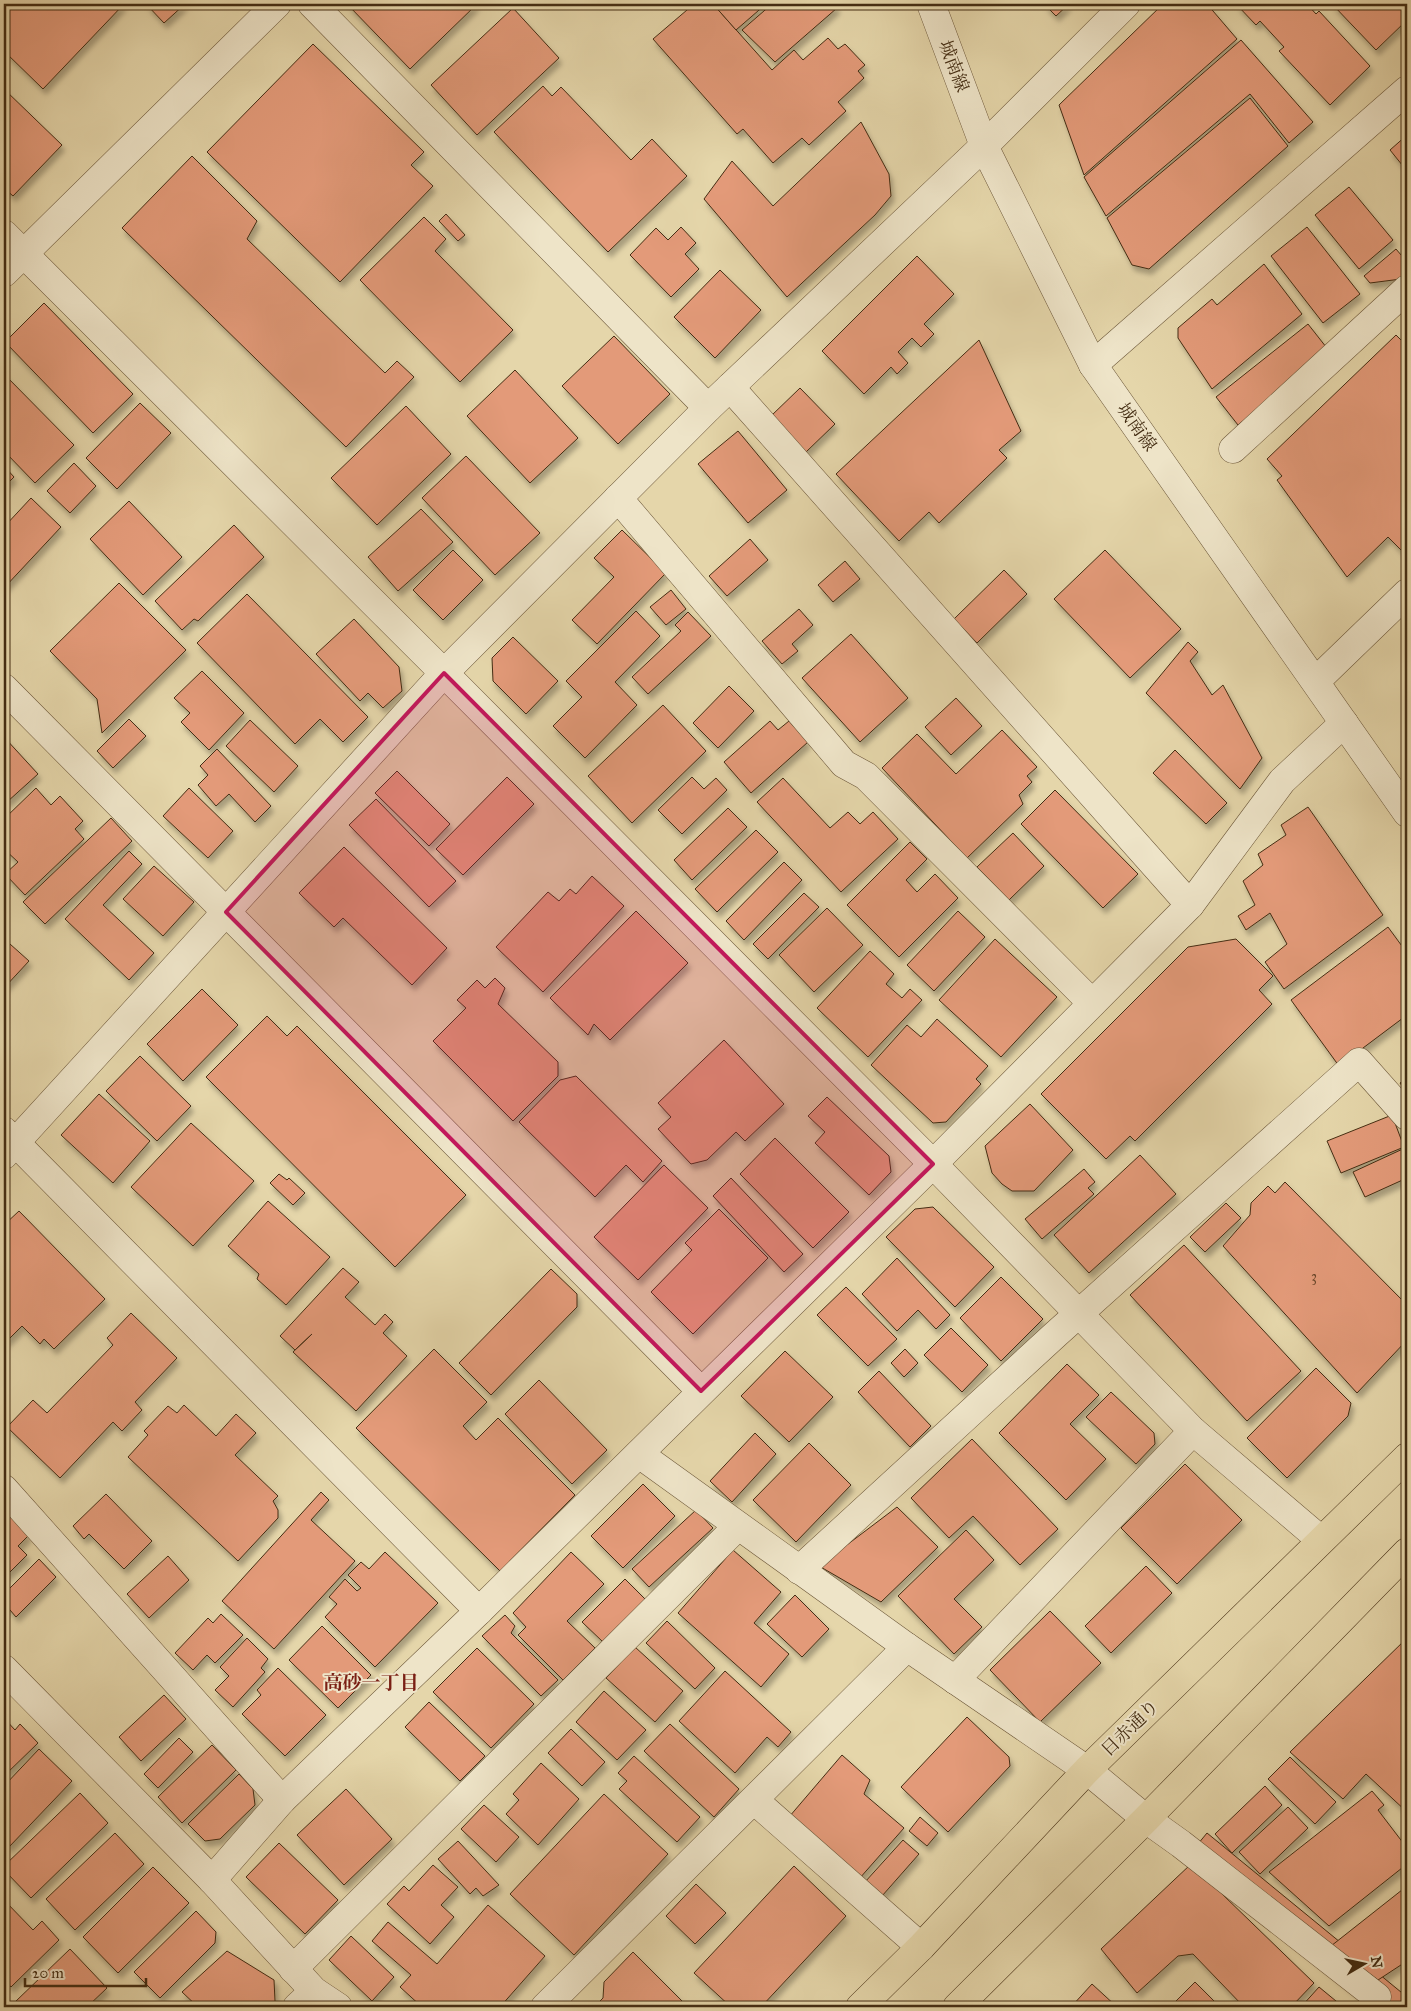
<svg xmlns="http://www.w3.org/2000/svg" width="1411" height="2011" viewBox="0 0 1411 2011" font-family="'IM FELL Great Primer','Noto Serif JP',serif">
  <style>
    .building { fill: #e39a79; stroke: #442d13; filter: url(#shadow) }
    .lines { fill: none; stroke-linecap: round; stroke-linejoin: round }
    .minor-casing { stroke: #6c5739; stroke-width: 29 }
    .major-casing { stroke: #442d13; stroke-width: 29 }
    .minor { stroke: #eee4c8; stroke-width: 28 }
    .major { stroke: #e5d6aa; stroke-width: 28 }
    .marked { fill: #c2185b; fill-opacity: 0.2; stroke: #c2185b; stroke-width: 4; stroke-linejoin: round }
    .labels { text-anchor: middle; stroke-width: 4; stroke-linejoin: round; paint-order: stroke }
    .number-label { font-size: 15px; fill: #6c482c }
    .street-label { font-size: 18px; fill: #442d13; stroke: #eee4c8 }
    .neighbourhood-label { font-size: 19px; font-weight: bold; fill: #7a1f14; stroke: #eee4c8 }
  </style>
  <defs>
    <filter id="shadow"><feDropShadow dx="3" dy="5.5" stdDeviation="2.5" flood-color="#0004"/></filter>
  </defs>
  <rect width="100%" height="100%" fill="#e5d6aa"/>
  <filter id="stains"><feTurbulence type="fractalNoise" baseFrequency=".004" numOctaves="4"/><feColorMatrix values="0 0 0 0 .2 0 0 0 0 .09 0 0 0 0 .02 0 0 0 .5 -.17"/></filter>
  <radialGradient id="worn" r=".72"><stop offset=".6" stop-color="#630" stop-opacity="0"/><stop offset="1" stop-color="#630" stop-opacity=".3"/></radialGradient>
  <!-- building -->
  <g class="building">
    <path d="M4 4H124L43 89 4 51Z"/>
    <path d="M146 4H185L164 23Z"/>
    <path d="M347 4H477L410 69Z"/>
    <path d="M694 4H713L772 70 794 50 803 60 828 38 838 49 845 44 865 65 858 71 864 78 838 102 846 111 809 145 802 138 773 163 743 129 737 134 653 39Z"/>
    <path d="M713 4H766L736 30Z"/>
    <path d="M772 4H835L837 8 775 62 742 30Z"/>
    <path d="M1044 4H1069L1056 16Z"/>
    <path d="M1163 4H1207L1237 39 1084 175 1059 105Z"/>
    <path d="M1236 4H1307L1316 14 1319 11 1370 66 1330 105 1279 51 1284 47 1260 21 1256 25Z"/>
    <path d="M1332 4H1407V20L1376 50Z"/>
    <path d="M513 8 559 58 477 135 431 85Z"/>
    <path d="M1241 40 1313 122 1289 143 1250 94 1106 216 1084 177Z"/>
    <path d="M313 44 424 152 411 165 433 186 340 282 207 152Z"/>
    <path d="M543 86 552 96 561 87 631 160 652 139 687 176 608 252 494 132Z"/>
    <path d="M4 89 62 145 13 196 4 188Z"/>
    <path d="M1250 98 1288 146 1149 269 1132 265 1107 218Z"/>
    <path d="M861 122 889 174 891 196 875 215 787 297 704 199 732 161 773 206Z"/>
    <path d="M1407 135V171L1390 150Z"/>
    <path d="M192 156 257 221 247 239 385 373 397 361 414 377 346 447 122 228Z"/>
    <path d="M1349 187 1393 240 1359 269 1315 215Z"/>
    <path d="M446 214 465 235 458 241 439 221Z"/>
    <path d="M424 217 446 239 435 251 513 330 460 382 360 280Z"/>
    <path d="M681 227 696 243 685 254 699 269 671 297 630 255 656 228 668 240Z"/>
    <path d="M1307 227 1360 294 1323 323 1271 256Z"/>
    <path d="M1396 249 1407 262V274L1401 279 1370 283 1364 276Z"/>
    <path d="M917 256 954 294 924 324 934 334 921 347 912 338 898 352 908 363 897 374 891 367 864 394 822 351Z"/>
    <path d="M1264 264 1302 314 1212 389 1178 338V328L1212 299 1217 305Z"/>
    <path d="M720 270 761 310 715 358 674 317Z"/>
    <path d="M44 303 133 394 93 433 5 342Z"/>
    <path d="M1308 324 1330 352 1238 425 1216 397Z"/>
    <path d="M1396 335 1407 346V552L1405 554 1388 537 1347 577 1277 480 1282 476 1267 459Z"/>
    <path d="M614 336 670 394 618 444 562 386Z"/>
    <path d="M979 340 1021 431 999 450 1007 458 939 523 929 512 899 541 836 474Z"/>
    <path d="M515 370 578 438 530 483 467 416Z"/>
    <path d="M4 374 74 445 35 483 4 451Z"/>
    <path d="M800 388 835 424 806 452 771 416Z"/>
    <path d="M140 403 171 433 117 489 86 458Z"/>
    <path d="M406 406 451 454 377 525 331 478Z"/>
    <path d="M738 431 787 490 748 523 698 464Z"/>
    <path d="M466 456 540 533 495 575 422 498Z"/>
    <path d="M74 463 96 486 70 513 47 491Z"/>
    <path d="M4 466 14 477 4 487Z"/>
    <path d="M31 498 61 527 4 588V527Z"/>
    <path d="M129 501 182 557 143 595 90 539Z"/>
    <path d="M421 509 453 542 398 591 368 557Z"/>
    <path d="M234 525 264 557 198 621 194 619 182 630 155 601Z"/>
    <path d="M622 530 666 573 597 644 572 620 614 577 594 558Z"/>
    <path d="M750 539 768 560 727 596 709 576Z"/>
    <path d="M453 550 483 580 443 620 413 590Z"/>
    <path d="M1105 550 1181 629 1130 678 1054 599Z"/>
    <path d="M845 561 860 579 833 602 818 585Z"/>
    <path d="M1004 570 1027 594 977 643 954 619Z"/>
    <path d="M119 583 186 650 102 733 97 699 50 651Z"/>
    <path d="M671 590 686 609 666 625 650 607Z"/>
    <path d="M247 594 368 717 343 742 320 719 295 744 197 643Z"/>
    <path d="M799 609 813 625 792 644 798 651 782 664 762 641Z"/>
    <path d="M636 611 660 636 615 682 637 705 585 758 553 726 582 697 566 681Z"/>
    <path d="M688 612 711 636 648 694 632 677 681 631 675 625Z"/>
    <path d="M354 619 399 667 402 691 383 708 368 693 360 701 316 654Z"/>
    <path d="M851 634 908 698 860 742 802 678Z"/>
    <path d="M513 637 558 681 526 714 493 681 492 658Z"/>
    <path d="M1188 642 1198 652 1190 661 1212 695 1223 685 1262 758 1240 789 1146 693Z"/>
    <path d="M202 671 244 713 209 750 181 722 190 713 174 698Z"/>
    <path d="M729 686 754 711 718 748 693 723Z"/>
    <path d="M956 698 982 726 951 755 925 727Z"/>
    <path d="M663 705 706 751 632 823 588 776Z"/>
    <path d="M129 719 146 736 113 768 97 751Z"/>
    <path d="M250 720 298 766 274 792 226 746Z"/>
    <path d="M770 721 778 730 789 721 808 742 751 793 724 762Z"/>
    <path d="M1002 730 1037 767 1027 776 1032 782 1019 795 1023 804 967 858 882 768 917 734 956 774Z"/>
    <path d="M4 737 38 774 7 802 4 799Z"/>
    <path d="M217 749 271 806 255 822 229 794 216 806 198 785 208 775 200 766Z"/>
    <path d="M1175 750 1227 803 1206 824 1153 773Z"/>
    <path d="M397 771 450 824 429 846 375 793Z"/>
    <path d="M507 777 534 804 463 875 436 849Z"/>
    <path d="M692 777 704 789 716 778 727 790 682 834 658 810Z"/>
    <path d="M783 778 830 828 848 812 860 824 873 812 898 839 841 892 757 802Z"/>
    <path d="M36 788 51 805 60 796 83 821 75 829 84 839 25 895 5 874 18 862 4 849V819Z"/>
    <path d="M189 788 233 831 208 858 163 816Z"/>
    <path d="M1055 790 1138 874 1103 908 1021 824Z"/>
    <path d="M376 799 456 881 429 907 349 825Z"/>
    <path d="M1308 807 1383 915 1284 989 1265 962 1287 944 1270 913 1246 930 1238 916 1255 905 1243 881 1263 865 1258 854 1286 835 1281 825Z"/>
    <path d="M728 808 747 827 692 880 674 860Z"/>
    <path d="M111 818 132 841 45 924 23 902Z"/>
    <path d="M756 830 778 852 717 912 695 889Z"/>
    <path d="M1013 833 1044 866 1009 900 977 867Z"/>
    <path d="M910 842 927 859 906 880 917 892 935 874 958 898 899 957 847 905Z"/>
    <path d="M344 847 447 948 412 985 343 918 334 927 299 893Z"/>
    <path d="M129 851 142 864 103 905 154 953 129 980 65 919Z"/>
    <path d="M784 862 802 880 744 940 726 921Z"/>
    <path d="M154 866 194 902 163 936 123 899Z"/>
    <path d="M592 876 624 906 543 992 496 947 548 892 559 901 570 889 576 894Z"/>
    <path d="M804 893 819 907 768 959 753 944Z"/>
    <path d="M827 908 863 945 814 992 779 955Z"/>
    <path d="M636 911 688 963 610 1040 594 1024 588 1035 550 998Z"/>
    <path d="M958 911 985 937 934 991 907 965Z"/>
    <path d="M1388 927 1407 953V1015L1339 1066 1291 1000Z"/>
    <path d="M995 939 1057 997 1001 1057 939 1000Z"/>
    <path d="M1236 939 1273 976 1259 990 1272 1004 1135 1141 1130 1136 1106 1159 1041 1094 1188 947Z"/>
    <path d="M10 944 29 961 4 988V951Z"/>
    <path d="M870 951 894 974 886 984 902 998 910 989 922 1000 868 1057 817 1008Z"/>
    <path d="M495 978 505 988 498 1004 558 1062V1076L513 1121 433 1041 466 1008 457 1000 477 980 485 988Z"/>
    <path d="M202 989 238 1025 183 1081 147 1044Z"/>
    <path d="M267 1016 287 1036 297 1026 466 1195 395 1267 206 1077Z"/>
    <path d="M937 1019 988 1066 976 1079 981 1084 946 1122 933 1123 871 1065 907 1025 921 1037Z"/>
    <path d="M724 1040 784 1104 745 1141 736 1132 707 1160 691 1164 658 1129 671 1117 658 1103Z"/>
    <path d="M140 1056 191 1106 157 1141 106 1091Z"/>
    <path d="M576 1076 662 1161 643 1182 626 1165 595 1197 519 1122 560 1080Z"/>
    <path d="M1407 1078V1093L1400 1083Z"/>
    <path d="M99 1094 150 1141 113 1183 61 1135Z"/>
    <path d="M827 1097 889 1156 891 1172 869 1195 815 1143 825 1132 808 1116Z"/>
    <path d="M1030 1104 1073 1150 1034 1191H1012L1002 1184 992 1173 985 1146Z"/>
    <path d="M1392 1115 1404 1147 1341 1173 1327 1141Z"/>
    <path d="M191 1123 254 1181 193 1246 131 1187Z"/>
    <path d="M775 1138 849 1212 813 1248 740 1174Z"/>
    <path d="M1407 1147V1178L1365 1197 1353 1172Z"/>
    <path d="M1140 1155 1176 1194 1089 1273 1054 1235Z"/>
    <path d="M664 1165 708 1208 638 1280 594 1237Z"/>
    <path d="M1084 1169 1095 1182 1088 1188 1094 1194 1042 1239 1025 1219Z"/>
    <path d="M279 1174 287 1180 289 1178 305 1193 293 1205 270 1183Z"/>
    <path d="M731 1178 803 1254 784 1272 713 1196Z"/>
    <path d="M1285 1182 1407 1305V1340L1357 1393 1223 1246 1250 1215 1251 1203 1268 1186 1275 1193Z"/>
    <path d="M268 1201 330 1257 286 1305 257 1279 259 1274 228 1246Z"/>
    <path d="M1226 1203 1241 1218 1205 1252 1190 1237Z"/>
    <path d="M933 1207 994 1267 955 1307 886 1237 915 1209Z"/>
    <path d="M719 1209 768 1258 693 1334 651 1292 692 1250 685 1243Z"/>
    <path d="M19 1211 105 1299 54 1349 44 1339 40 1344 22 1326 4 1344V1225Z"/>
    <path d="M1184 1245 1301 1371 1247 1421 1130 1295Z"/>
    <path d="M897 1258 950 1315 936 1329 918 1310 897 1331 862 1294Z"/>
    <path d="M343 1268 359 1282 345 1297 375 1325 385 1314 393 1322 383 1333 407 1356 356 1411 293 1352 312 1334 295 1350 280 1336Z"/>
    <path d="M551 1269 577 1294V1307L491 1395 459 1363Z"/>
    <path d="M1001 1277 1043 1319 1001 1361 960 1318Z"/>
    <path d="M846 1287 897 1339 868 1366 817 1315Z"/>
    <path d="M131 1313 177 1358 135 1402 142 1410 122 1431 113 1422 60 1478 7 1427 33 1400 47 1413 113 1345 107 1338Z"/>
    <path d="M951 1328 988 1365 962 1392 924 1355Z"/>
    <path d="M434 1349 487 1402 463 1426 476 1440 498 1418 575 1495 500 1571 356 1428Z"/>
    <path d="M905 1349 918 1363 904 1377 891 1363Z"/>
    <path d="M785 1351 833 1397 789 1442 741 1396Z"/>
    <path d="M1067 1364 1099 1395 1070 1424 1106 1459 1066 1500 999 1433Z"/>
    <path d="M1316 1368 1351 1403 1348 1416 1287 1478 1247 1438Z"/>
    <path d="M879 1371 931 1426 910 1447 858 1392Z"/>
    <path d="M539 1380 607 1450 572 1484 505 1414Z"/>
    <path d="M1111 1392 1154 1433 1155 1444 1136 1464 1086 1417Z"/>
    <path d="M184 1405 216 1436 236 1414 256 1433 235 1455 278 1496 273 1501 278 1510V1518L238 1561 128 1457 148 1435 144 1431 168 1406 177 1413Z"/>
    <path d="M755 1433 776 1454 732 1502 710 1481Z"/>
    <path d="M972 1439 1058 1529 1020 1565 973 1516 949 1538 911 1498Z"/>
    <path d="M809 1443 851 1485 796 1542 753 1500Z"/>
    <path d="M1185 1464 1242 1520 1177 1584 1121 1528Z"/>
    <path d="M643 1484 675 1516 623 1568 591 1536Z"/>
    <path d="M321 1492 329 1500 311 1520 355 1561 274 1649 222 1601Z"/>
    <path d="M106 1494 152 1541 124 1569 89 1534 84 1539 73 1526Z"/>
    <path d="M897 1507 938 1547 881 1602 819 1566Z"/>
    <path d="M4 1509 29 1535 18 1546 27 1555 4 1578Z"/>
    <path d="M696 1510 713 1528 649 1587 632 1569Z"/>
    <path d="M966 1530 994 1560 954 1599 982 1627 954 1654 898 1596Z"/>
    <path d="M733 1550 781 1592 754 1623 789 1654 761 1687 678 1613Z"/>
    <path d="M385 1552 438 1603 375 1667 325 1617 337 1604 329 1597 345 1579 357 1591 361 1588 348 1575 361 1562 369 1569Z"/>
    <path d="M571 1552 604 1584 567 1621 595 1648 563 1680 518 1635 526 1627 513 1613Z"/>
    <path d="M168 1556 189 1580 149 1618 127 1594Z"/>
    <path d="M39 1559 56 1577 16 1617 4 1603V1594Z"/>
    <path d="M1146 1566 1172 1593 1111 1653 1085 1626Z"/>
    <path d="M625 1579 645 1599 603 1642 582 1622Z"/>
    <path d="M795 1595 829 1629 802 1657 767 1624Z"/>
    <path d="M1050 1611 1101 1663 1040 1722 990 1670Z"/>
    <path d="M221 1614 243 1635 215 1663 207 1655 193 1670 175 1653 208 1618 213 1623Z"/>
    <path d="M505 1615 515 1626 511 1633 558 1680 541 1696 482 1636Z"/>
    <path d="M667 1621 715 1668 695 1689 646 1643Z"/>
    <path d="M322 1626 371 1675 338 1708 289 1660Z"/>
    <path d="M247 1638 268 1659 261 1668 265 1672 233 1707 215 1690 229 1676 220 1667Z"/>
    <path d="M1407 1638V1812L1366 1774 1343 1799 1290 1752Z"/>
    <path d="M635 1647 683 1691 655 1722 606 1678Z"/>
    <path d="M477 1648 534 1704 491 1748 433 1692Z"/>
    <path d="M278 1668 326 1715 285 1756 242 1714 261 1695 257 1690Z"/>
    <path d="M725 1671 791 1732 778 1747 767 1737 735 1773 679 1721Z"/>
    <path d="M604 1691 646 1730 617 1760 576 1722Z"/>
    <path d="M164 1695 186 1719 141 1761 119 1737Z"/>
    <path d="M429 1702 485 1756 460 1781 405 1727Z"/>
    <path d="M967 1717 1009 1757 1010 1766 948 1832 901 1787Z"/>
    <path d="M4 1718 15 1730 20 1724 38 1743 4 1776Z"/>
    <path d="M670 1724 739 1789 714 1817 644 1751Z"/>
    <path d="M571 1729 605 1762 582 1786 548 1753Z"/>
    <path d="M179 1738 193 1752 158 1788 144 1774Z"/>
    <path d="M212 1745 236 1770 182 1823 158 1797Z"/>
    <path d="M39 1749 72 1781 9 1847 4 1842V1786Z"/>
    <path d="M842 1755 870 1780 864 1794 904 1828 859 1879 789 1817Z"/>
    <path d="M634 1756 700 1817 677 1842 619 1789 627 1781 618 1773Z"/>
    <path d="M1290 1757 1336 1802 1315 1824 1268 1779Z"/>
    <path d="M541 1763 579 1799 538 1845 506 1814 519 1800 513 1794Z"/>
    <path d="M239 1774 253 1789 255 1805 220 1839 205 1841 188 1824Z"/>
    <path d="M1265 1786 1282 1805 1232 1853 1215 1834Z"/>
    <path d="M346 1789 392 1839 344 1885 297 1835Z"/>
    <path d="M1372 1791 1384 1805 1378 1810 1407 1848V1864L1329 1926 1269 1872Z"/>
    <path d="M80 1793 108 1823 31 1898 4 1870V1866Z"/>
    <path d="M604 1794 668 1854 574 1955 510 1894Z"/>
    <path d="M484 1805 519 1837 496 1862 461 1829Z"/>
    <path d="M1288 1807 1308 1828 1260 1874 1239 1852Z"/>
    <path d="M920 1817 938 1833 927 1846 909 1831Z"/>
    <path d="M115 1833 144 1864 75 1930 46 1899Z"/>
    <path d="M1207 1833 1407 1997V2007H1373L1188 1856Z"/>
    <path d="M903 1840 919 1854 882 1896 865 1882Z"/>
    <path d="M458 1841 499 1885 483 1896 476 1888 470 1894 438 1859Z"/>
    <path d="M279 1843 338 1900 305 1934 246 1877Z"/>
    <path d="M1191 1864 1314 1983 1291 2007H1244L1193 1954 1178 1956 1137 1993 1101 1949Z"/>
    <path d="M433 1865 458 1887 441 1905 454 1917 430 1944 387 1904 404 1886 409 1891Z"/>
    <path d="M794 1866 846 1916 761 2007H731L694 1973Z"/>
    <path d="M153 1867 189 1903 118 1973 83 1937Z"/>
    <path d="M696 1884 726 1913 695 1944 666 1916Z"/>
    <path d="M1407 1886V1961L1378 1980 1331 1946Z"/>
    <path d="M4 1900 33 1930 42 1921 59 1940 11 1987 4 1979Z"/>
    <path d="M488 1905 545 1956 500 2007H422L400 1987 411 1975 372 1941 388 1922 437 1964Z"/>
    <path d="M196 1911 216 1932 215 1943 160 1998 134 1972Z"/>
    <path d="M351 1936 394 1977 372 2001 329 1960Z"/>
    <path d="M70 1949 107 1988 87 2007H20L15 2002Z"/>
    <path d="M227 1951 274 1980 275 2001 270 2007H198L182 1992Z"/>
    <path d="M633 1952 688 2007H594L603 1998 604 1982Z"/>
    <path d="M1195 1982 1220 2007H1170Z"/>
    <path d="M1092 1984 1117 2007H1071Z"/>
    <path d="M1319 1987 1342 2006 1341 2007H1301Z"/>
  </g>
  <g class="lines">
    <defs>
      <g id="minor">
        <path d="M312 4 708 408"/>
        <path d="M931 4 984 146 1093 365 1407 813"/>
        <path d="M4 234 444 673 933 1164 1193 1431 1321 1540"/>
        <path d="M4 273 277 4"/>
        <path d="M1093 365 1407 90"/>
        <path d="M730 387 1190 905"/>
        <path d="M1233 449 1407 289"/>
        <path d="M618 498 844 764 866 776 1092 1003"/>
        <path d="M1316 681 1407 593"/>
        <path d="M4 688 701 1391"/>
        <path d="M4 1131 479 1611"/>
        <path d="M4 1155 444 673 708 408 984 146 1126 4"/>
        <path d="M639 1454 907 1647 1087 1770 1146 1819 1181 1844 1377 1997"/>
        <path d="M4 1489 282 1800"/>
        <path d="M799 1570 1056 1334 1359 1062 1407 1116"/>
        <path d="M4 1669 212 1880 314 1991 338 2007"/>
        <path d="M955 1680 1193 1431"/>
        <path d="M754 1800 921 1947"/>
        <path d="M212 1880 282 1800 479 1611 933 1164 1190 905 1282 781 1344 723"/>
        <path d="M293 1969 738 1526"/>
        <path d="M297 2007 314 1991"/>
        <path d="M545 2007 907 1647"/>
      </g>
      <g id="major">
        <path d="M860 2007 921 1947 1087 1770 1407 1457"/>
        <path d="M957 2007 1146 1819 1407 1552"/>
      </g>
    </defs>
    <!-- minor casing -->
    <use href="#minor" class="minor-casing"/>
    <!-- major casing -->
    <use href="#major" class="major-casing"/>
    <!-- minor -->
    <use href="#minor" class="minor"/>
    <!-- major -->
    <use href="#major" class="major"/>
  </g>
  <!-- marked area -->
  <path class="marked" d="M444 673 933 1164 701 1391 226 912Z"/>
  <g class="labels">
    <!-- number labels -->
    <g class="number-label">
      <text x="1314" y="1281">3</text>
    </g>
    <!-- street labels -->
    <g class="street-label">
      <text transform="translate(954 66) rotate(69)" y="6">城南線</text>
      <text transform="translate(1137 427) rotate(55)" y="6">城南線</text>
      <text transform="translate(1130 1728) rotate(-44)" y="6">日赤通り</text>
    </g>
    <!-- neighbourhood labels -->
    <g class="neighbourhood-label">
      <text x="371" y="1689">高砂一丁目</text>
    </g>
  </g>
  <!-- margin -->
  <rect width="1411" height="2011" fill="none" stroke="#e5d6aa" stroke-width="20"/>
  <rect x="5" y="5" width="1401" height="2001" fill="none" stroke="#442d13" stroke-width="2.5"/>
  <rect x="10" y="10" width="1391" height="1991" fill="none" stroke="#442d13"/>
  <!-- north arrow -->
  <g transform="translate(1364 1964) rotate(81)" stroke="#eee4c8" stroke-width="4" paint-order="stroke">
  <path d="M0-4L9 19L0 12L-9 19Z" fill="#442d13"/>
  <text y="-8" font-size="14" font-weight="bold" text-anchor="middle" fill="#442d13">N</text>
  </g>
  <!-- scale -->
  <path d="M25 1978v8h121v-8" fill="none" stroke="#442d13" stroke-width="2.5"/>
  <text x="32" y="1978" font-size="15" fill="#442d13" stroke="#eee4c8" stroke-width="4" paint-order="stroke">20 m</text>
  <rect width="100%" height="100%" filter="url(#stains)"/>
  <rect width="100%" height="100%" fill="url(#worn)"/>
</svg>
